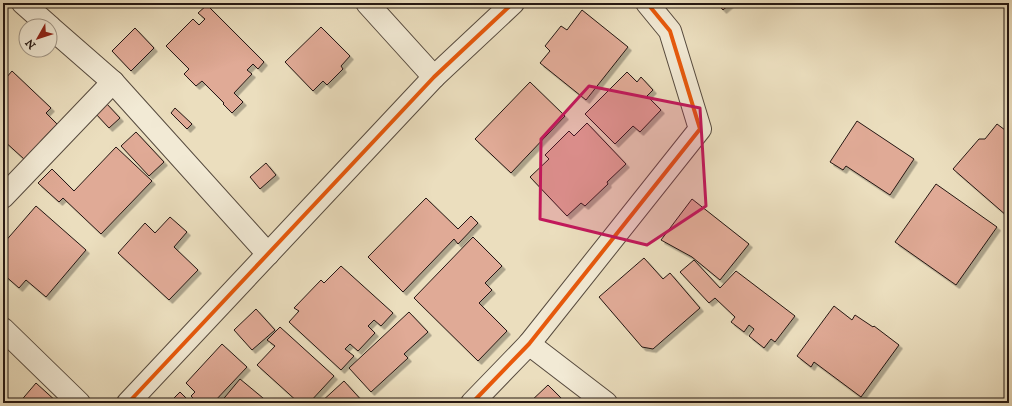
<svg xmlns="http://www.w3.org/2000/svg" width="1012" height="406" viewBox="0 0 1012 406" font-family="'IM FELL DW Pica',serif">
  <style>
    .building { fill: #e0aa96; stroke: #251813; filter: url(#shadow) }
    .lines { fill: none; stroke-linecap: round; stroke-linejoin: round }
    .street-casing { stroke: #564a3e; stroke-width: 24 }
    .street { stroke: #f2ead5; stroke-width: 22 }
    .cycleway-casing { stroke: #f2ead5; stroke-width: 6 }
    .cycleway { stroke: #e8590c; stroke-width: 4 }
    .marked { fill: #c2185b; fill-opacity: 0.2; stroke: #c2185b; stroke-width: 3; stroke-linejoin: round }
  </style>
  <defs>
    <filter id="shadow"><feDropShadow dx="3.5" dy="3.5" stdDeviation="0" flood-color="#0004"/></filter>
  </defs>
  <rect width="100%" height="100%" fill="#ebdebe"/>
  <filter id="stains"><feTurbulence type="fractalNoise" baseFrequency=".005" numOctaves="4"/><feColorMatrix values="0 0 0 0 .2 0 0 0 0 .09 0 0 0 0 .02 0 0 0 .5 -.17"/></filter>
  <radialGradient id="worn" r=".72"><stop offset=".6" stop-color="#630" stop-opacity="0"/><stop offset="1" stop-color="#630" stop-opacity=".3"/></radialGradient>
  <!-- building -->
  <g class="building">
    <path d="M717 3H731L723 10Z"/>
    <path d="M207 5 264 62 258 69 253 64 247 70 252 74 234 93 243 102 232 113 223 104 224 103 202 81 196 86 184 74 189 69 166 46 193 19 199 25 205 19 198 13Z"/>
    <path d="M582 10 628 47 586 100 540 63 550 51 545 46 561 26 567 30Z"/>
    <path d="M321 27 350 56 341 66 343 69 327 85 323 81 313 91 285 62Z"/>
    <path d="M135 28 154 48 131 71 112 51Z"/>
    <path d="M12 71 51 108 46 113 57 124 24 159 3 140V75L6 78Z"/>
    <path d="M627 72 637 82 641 77 653 90 647 96 661 110 640 132 633 126 615 144 585 114Z"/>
    <path d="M530 82 565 116 511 173 475 139Z"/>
    <path d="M106 103 120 118 109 128 95 113Z"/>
    <path d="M175 108 192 124 187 129 171 113Z"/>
    <path d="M857 121 914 159 890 195 846 166 843 170 830 162Z"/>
    <path d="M587 123 626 164 607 182 608 184 585 206 581 203 567 216 530 177 549 159 545 155 569 131 574 136Z"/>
    <path d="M997 124 1009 133V214L1007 216 953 169 979 139H985Z"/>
    <path d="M136 132 164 162 149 176 121 146Z"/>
    <path d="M116 147 152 181 101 234 63 198 59 202 38 183 52 169 74 191Z"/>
    <path d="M266 163 276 175 260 189 250 177Z"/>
    <path d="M936 184 997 227 956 285 895 242Z"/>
    <path d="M426 198 458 229 471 216 478 223 458 244 454 239 403 292 368 257Z"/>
    <path d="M692 199 749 244 720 280 692 257 661 240Z"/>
    <path d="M36 206 86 250 46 297 26 280 19 288 3 274V265L6 262 3 259V244Z"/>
    <path d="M170 217 187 232 174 247 198 270 169 300 118 253 145 223 155 233Z"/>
    <path d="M473 237 502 266 485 283 492 290 479 303 507 331 478 361 414 298Z"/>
    <path d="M644 258 663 279 670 273 700 308 653 349 642 347 599 297Z"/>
    <path d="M694 260 720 288 736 271 795 316 775 342 771 339 764 348 749 336 754 329 749 325 744 332 731 322 735 317 715 298 709 303 680 272Z"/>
    <path d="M341 266 393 313 381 326 374 320 368 326 375 333 358 351 350 344 345 349 354 356 341 370 289 322 299 311 294 308 321 280 324 283Z"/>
    <path d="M834 306 852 320 855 315 873 327 874 326 899 345 861 397 814 362 811 367 797 356Z"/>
    <path d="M256 309 275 330 252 350 234 330Z"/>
    <path d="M409 312 428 332 404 354 408 358 371 392 349 368Z"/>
    <path d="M280 327 334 376 309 403H299L257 365 275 346 267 340Z"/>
    <path d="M222 344 247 367 213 403H198L191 396 195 392 186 383Z"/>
    <path d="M240 379 269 403H220Z"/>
    <path d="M344 381 364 403H320Z"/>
    <path d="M36 383 58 403H19Z"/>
    <path d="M548 385 566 403H529Z"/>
    <path d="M180 392 191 403H169Z"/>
  </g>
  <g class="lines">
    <defs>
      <g id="street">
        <path d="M23 3 49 26"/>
        <path d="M367 3 434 77"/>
        <path d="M50 27 113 82 268 254"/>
        <path d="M3 197 113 82"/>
        <path d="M3 329 79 403"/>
        <path d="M529 344 606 403"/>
        <path d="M128 403 434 77 513 3"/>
        <path d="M472 403 529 344 700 129 670 31 647 3"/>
      </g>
    </defs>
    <!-- street casing -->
    <use href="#street" class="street-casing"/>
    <!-- street -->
    <use href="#street" class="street"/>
    <defs>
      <g id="cycleway">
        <path d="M128 403 434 77 513 3"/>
        <path d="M472 403 529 344 700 129 670 31 647 3"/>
      </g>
    </defs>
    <!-- cycleway casing -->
    <use href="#cycleway" class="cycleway-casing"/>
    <!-- cycleway -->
    <use href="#cycleway" class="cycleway"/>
  </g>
  <!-- marked area -->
  <path class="marked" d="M589 86 700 108 706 206 647 245 540 219 541 139Z"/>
  <!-- margin -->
  <rect width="1012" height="406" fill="none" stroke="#ebdebe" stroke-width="16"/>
  <rect x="4" y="4" width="1004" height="398" fill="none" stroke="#251813" stroke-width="2"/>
  <rect x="8" y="8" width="996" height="390" fill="none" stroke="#251813"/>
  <!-- north arrow -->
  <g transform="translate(38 38) rotate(231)"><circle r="19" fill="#f2ead5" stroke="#a09687"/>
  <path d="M0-3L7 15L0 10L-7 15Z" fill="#8f2418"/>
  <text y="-6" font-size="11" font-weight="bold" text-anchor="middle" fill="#251813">N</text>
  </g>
  <rect width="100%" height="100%" filter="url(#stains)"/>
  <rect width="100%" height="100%" fill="url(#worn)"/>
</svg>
